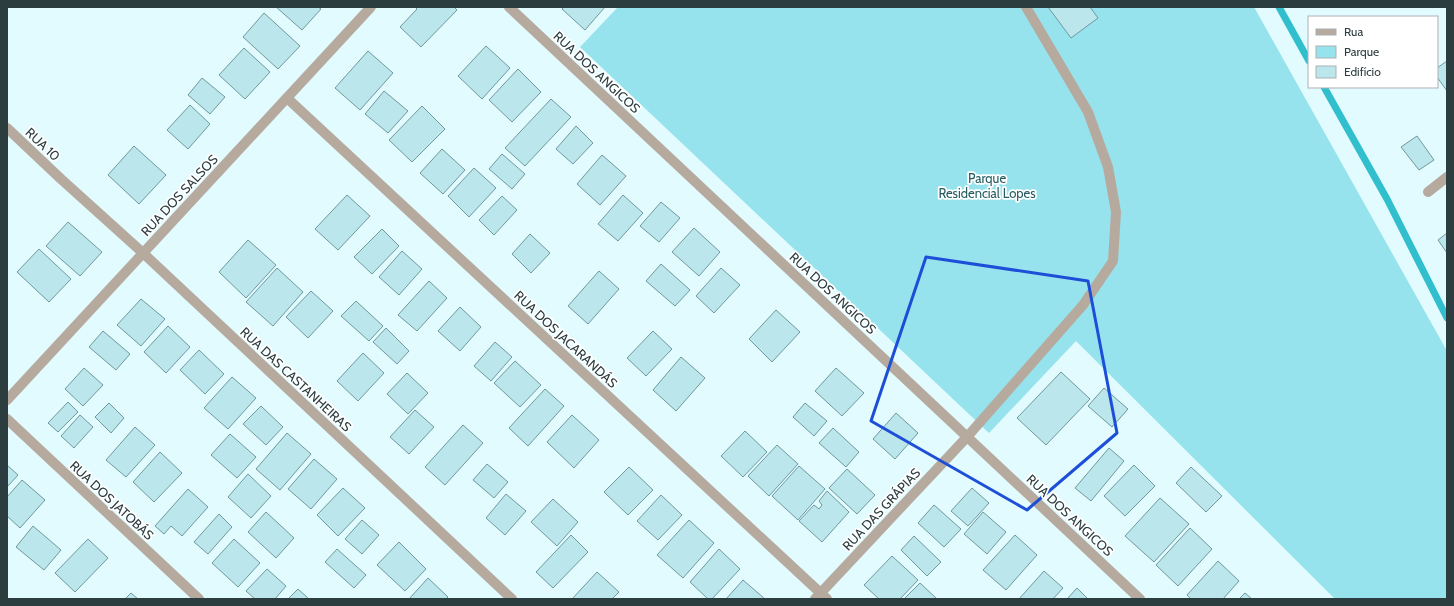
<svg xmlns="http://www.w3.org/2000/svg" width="1454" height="606" viewBox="0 0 1454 606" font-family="Cabin,sans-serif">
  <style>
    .green { fill: #97e3ed }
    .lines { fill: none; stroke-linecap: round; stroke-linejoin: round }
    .stream { stroke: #31bfce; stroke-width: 7 }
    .building { fill: #bae6ec; stroke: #6f999e }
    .service { stroke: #b6aa9f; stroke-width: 10 }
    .minor { stroke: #b6aa9f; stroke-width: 10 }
    .marked { fill: none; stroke: #1d4ed8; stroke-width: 3; stroke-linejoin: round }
    .labels { text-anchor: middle; stroke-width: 3.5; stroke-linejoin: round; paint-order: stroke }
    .street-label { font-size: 13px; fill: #2c3d40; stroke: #fff }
    .park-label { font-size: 13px; fill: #265d63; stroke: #fff }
  </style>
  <rect width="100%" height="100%" fill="#e1fbff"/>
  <!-- green -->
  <path class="green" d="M618 7H1254L1447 351V599H1335L1076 341 989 433 580 47Z"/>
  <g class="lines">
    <!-- stream -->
    <g class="stream">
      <path d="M1279 7 1309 61"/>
      <path d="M1324 87 1387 199 1447 318"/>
    </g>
  </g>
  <!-- building -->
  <g class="building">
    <path d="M276 7H318L321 9 302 30Z"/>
    <path d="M415 7H454L457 10 421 47 400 27 417 9Z"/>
    <path d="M564 7H605L585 30 562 9Z"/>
    <path d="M1048 7H1090L1098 18 1071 38Z"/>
    <path d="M264 13 300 46 278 69 243 37Z"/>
    <path d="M486 46 510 68 482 99 458 76Z"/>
    <path d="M244 48 270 72 245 99 219 75Z"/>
    <path d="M368 51 393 73 360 110 335 88Z"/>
    <path d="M1447 61V91L1437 77V68Z"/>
    <path d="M518 69 541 92 512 122 489 100Z"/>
    <path d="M202 78 225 97 210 114 188 95Z"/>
    <path d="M384 91 408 111 388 133 365 114Z"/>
    <path d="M551 99 571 117 525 166 505 148Z"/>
    <path d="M190 105 210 124 188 149 167 130Z"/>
    <path d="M422 106 445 129 412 162 389 140Z"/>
    <path d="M576 126 593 143 573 164 556 149Z"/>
    <path d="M1417 136 1434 160 1419 170 1401 147Z"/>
    <path d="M134 146 166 175 139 204 108 175Z"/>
    <path d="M442 149 465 170 443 194 420 173Z"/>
    <path d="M502 154 525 174 512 189 489 169Z"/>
    <path d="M602 155 626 176 600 205 577 184Z"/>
    <path d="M474 168 496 188 469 217 448 196Z"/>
    <path d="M347 195 370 216 338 250 315 229Z"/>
    <path d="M623 195 643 213 618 241 598 224Z"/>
    <path d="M502 196 517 210 494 235 479 220Z"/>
    <path d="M661 202 680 218 659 242 640 226Z"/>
    <path d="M68 222 102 252 80 276 46 246Z"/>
    <path d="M694 228 720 252 699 276 672 252Z"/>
    <path d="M382 229 399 246 372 274 354 257Z"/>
    <path d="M1447 233V253L1438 240Z"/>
    <path d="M530 234 550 253 531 273 512 254Z"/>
    <path d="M248 240 276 265 246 298 219 272Z"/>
    <path d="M39 249 71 279 49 302 17 272Z"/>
    <path d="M402 251 422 269 399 295 379 277Z"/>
    <path d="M661 264 690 290 675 306 646 281Z"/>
    <path d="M277 268 303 292 273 326 246 302Z"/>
    <path d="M721 268 740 285 714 313 696 296Z"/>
    <path d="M599 271 619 289 588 324 568 306Z"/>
    <path d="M429 281 447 298 417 331 398 315Z"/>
    <path d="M311 291 333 311 308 338 286 317Z"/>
    <path d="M141 299 165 319 141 346 117 325Z"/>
    <path d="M356 301 383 326 369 341 341 316Z"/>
    <path d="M460 307 481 327 460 351 438 331Z"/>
    <path d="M776 310 800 332 772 362 749 339Z"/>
    <path d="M168 326 190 347 166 373 144 352Z"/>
    <path d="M386 328 409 351 397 364 373 342Z"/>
    <path d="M103 331 130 354 116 370 89 347Z"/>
    <path d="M653 331 672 349 646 376 627 358Z"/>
    <path d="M495 342 512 357 491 381 474 366Z"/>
    <path d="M199 350 224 374 205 394 180 370Z"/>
    <path d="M363 353 384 373 358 401 337 381Z"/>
    <path d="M681 357 705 378 676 411 653 390Z"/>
    <path d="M515 361 541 385 520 407 494 383Z"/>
    <path d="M84 368 103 385 83 406 65 389Z"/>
    <path d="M836 368 864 393 842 416 815 391Z"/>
    <path d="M1061 372 1090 399 1046 445 1017 418Z"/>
    <path d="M407 373 428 393 408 414 387 394Z"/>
    <path d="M232 377 256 398 228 429 204 408Z"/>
    <path d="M1104 388 1128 409 1112 427 1088 406Z"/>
    <path d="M545 389 564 406 528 446 509 428Z"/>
    <path d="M68 402 78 412 58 432 48 423Z"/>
    <path d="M109 403 124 418 111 433 95 417Z"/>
    <path d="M805 403 827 421 814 436 793 417Z"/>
    <path d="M261 406 283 427 266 445 243 424Z"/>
    <path d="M415 410 434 427 409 454 390 437Z"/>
    <path d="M896 413 918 433 895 459 873 439Z"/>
    <path d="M80 415 93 427 74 448 61 436Z"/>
    <path d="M572 415 599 440 574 468 547 442Z"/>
    <path d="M463 425 483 443 445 485 425 467Z"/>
    <path d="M135 427 155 445 126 477 106 460Z"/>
    <path d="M833 428 859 452 846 467 819 443Z"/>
    <path d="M745 431 767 452 743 477 721 456Z"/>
    <path d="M287 433 311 454 280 490 256 469Z"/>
    <path d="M230 434 256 457 237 478 211 455Z"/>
    <path d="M777 445 798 464 769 496 748 476Z"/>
    <path d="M1109 448 1124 461 1091 501 1075 488Z"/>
    <path d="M160 452 182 473 154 502 133 482Z"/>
    <path d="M314 459 337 479 311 509 288 489Z"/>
    <path d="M487 464 508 482 494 498 473 480Z"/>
    <path d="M7 465 18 475 7 487Z"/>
    <path d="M1134 465 1155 486 1125 516 1104 496Z"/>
    <path d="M799 466 825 489 798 520 772 496Z"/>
    <path d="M629 467 653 490 628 515 604 492Z"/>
    <path d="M1191 467 1222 496 1206 512 1176 483Z"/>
    <path d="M847 469 875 495 857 514 829 488Z"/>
    <path d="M248 474 271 496 251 518 228 497Z"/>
    <path d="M22 480 45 500 20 528 7 516V497Z"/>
    <path d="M343 488 365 508 338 536 317 515Z"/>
    <path d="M972 488 989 503 968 526 951 511Z"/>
    <path d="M188 489 208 507 182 536 171 526 164 534 155 526Z"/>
    <path d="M827 491 849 512 822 542 799 521 814 505 819 509 822 505 819 501Z"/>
    <path d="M506 494 526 511 505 535 486 518Z"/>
    <path d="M661 495 682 515 658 540 637 521Z"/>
    <path d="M1160 498 1189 524 1154 562 1125 536Z"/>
    <path d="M553 499 578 522 557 546 531 522Z"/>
    <path d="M934 505 961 529 944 547 918 523Z"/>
    <path d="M266 512 294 538 276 558 248 532Z"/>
    <path d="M983 512 1006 532 987 554 964 534Z"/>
    <path d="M219 514 232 527 208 554 194 542Z"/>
    <path d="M362 520 379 535 362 554 345 539Z"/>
    <path d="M689 520 714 543 683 578 657 555Z"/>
    <path d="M33 526 61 550 44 570 16 547Z"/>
    <path d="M1190 528 1212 549 1178 586 1156 565Z"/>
    <path d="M571 535 588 552 553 588 536 572Z"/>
    <path d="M1015 535 1037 555 1006 590 983 570Z"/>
    <path d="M914 536 941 562 927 576 901 550Z"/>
    <path d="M88 539 108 558 75 592 55 573Z"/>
    <path d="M234 539 260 563 238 587 212 563Z"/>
    <path d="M399 542 426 569 405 591 377 565Z"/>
    <path d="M337 549 366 575 354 588 325 562Z"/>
    <path d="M719 549 740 569 712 599H708L690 582Z"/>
    <path d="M892 556 918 580 900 599H879L864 585Z"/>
    <path d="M1218 561 1239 581 1223 599H1191L1187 595Z"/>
    <path d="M267 569 286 586 275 599H255L246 591Z"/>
    <path d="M1044 571 1063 588 1053 599H1019Z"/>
    <path d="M597 572 619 592 612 599H572Z"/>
    <path d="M428 578 448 597 446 599H409Z"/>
    <path d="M743 580 765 599H726Z"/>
    <path d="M920 583 937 599H904Z"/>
    <path d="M1077 588 1088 599H1067Z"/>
    <path d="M298 589 309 599H288Z"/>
    <path d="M131 593 138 599H125Z"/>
    <path d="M1245 593 1252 599H1239Z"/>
  </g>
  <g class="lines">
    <!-- service -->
    <path class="service" d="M967 437 1083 305 1113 261 1116 212 1108 167 1088 112 1026 7"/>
    <!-- minor -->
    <g class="minor">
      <path d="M509 7 1140 599"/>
      <path d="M287 98 827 599"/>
      <path d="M7 128 61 179 143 253 512 599"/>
      <path d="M1428 192 1447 177"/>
      <path d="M7 400 371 7"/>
      <path d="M7 419 199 599"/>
      <path d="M815 599 967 437"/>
    </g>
  </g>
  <!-- marked area -->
  <path class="marked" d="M926 257 1088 281 1117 433 1027 510 871 421Z"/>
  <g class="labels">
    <!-- street labels -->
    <g class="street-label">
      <text transform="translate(597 72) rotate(43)" y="5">RUA DOS ANGICOS</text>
      <text transform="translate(43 144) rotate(43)" y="5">RUA 10</text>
      <text transform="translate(179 195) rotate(-47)" y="5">RUA DOS SALSOS</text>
      <text transform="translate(833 293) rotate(43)" y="5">RUA DOS ANGICOS</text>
      <text transform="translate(566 339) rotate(43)" y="5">RUA DOS JACARANDÁS</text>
      <text transform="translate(296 379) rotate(43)" y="5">RUA DAS CASTANHEIRAS</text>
      <text transform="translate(112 500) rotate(43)" y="5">RUA DOS JATOBÁS</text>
      <text transform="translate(881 509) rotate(-47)" y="5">RUA DAS GRÁPIAS</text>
      <text transform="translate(1070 515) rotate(43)" y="5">RUA DOS ANGICOS</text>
    </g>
    <!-- park labels -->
    <g class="park-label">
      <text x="987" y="183">Parque<tspan x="987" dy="15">Residencial Lopes</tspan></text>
    </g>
  </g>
  <!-- border -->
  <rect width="1454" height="606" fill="none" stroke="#2c3d40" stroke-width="16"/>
  <!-- legend -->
  <rect x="1308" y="16" width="130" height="72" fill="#ffffff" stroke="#abb1b3"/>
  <rect x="1316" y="29" width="20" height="6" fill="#b6aa9f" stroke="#abb1b3"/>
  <text x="1344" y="36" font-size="12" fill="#2c3d40">Rua</text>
  <rect x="1316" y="46" width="20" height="12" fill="#97e3ed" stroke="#abb1b3"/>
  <text x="1344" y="56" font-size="12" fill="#2c3d40">Parque</text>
  <rect x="1316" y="66" width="20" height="12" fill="#bae6ec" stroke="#abb1b3"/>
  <text x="1344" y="76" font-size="12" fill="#2c3d40">Edifício</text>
</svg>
